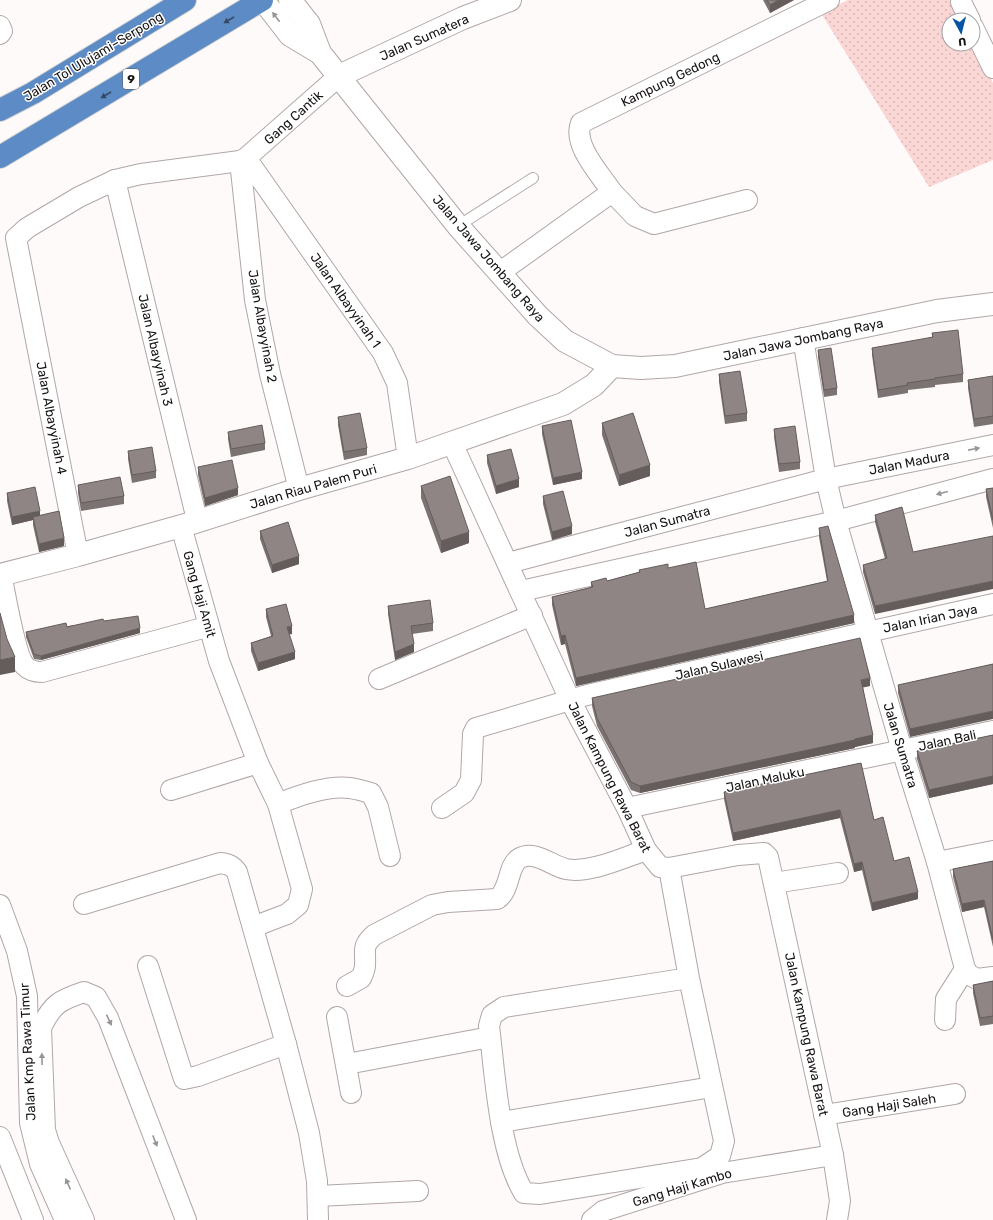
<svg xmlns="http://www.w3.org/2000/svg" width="993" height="1220" viewBox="0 0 993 1220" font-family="Rubik,sans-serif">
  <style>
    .grass { fill: url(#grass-dots) }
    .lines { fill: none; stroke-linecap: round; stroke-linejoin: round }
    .service-casing { stroke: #b1a6a6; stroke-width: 12 }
    .minor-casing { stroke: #b1a6a6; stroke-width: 22 }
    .tertiary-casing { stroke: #b1a6a6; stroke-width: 24 }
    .secondary-casing { stroke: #b1a6a6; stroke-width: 24 }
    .motorway-casing { stroke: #d5d5d5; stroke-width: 24 }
    .service { stroke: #fff; stroke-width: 10 }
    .minor { stroke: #fff; stroke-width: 20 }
    .tertiary { stroke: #fff; stroke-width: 22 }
    .secondary { stroke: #fff; stroke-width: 22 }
    .motorway { stroke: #5c8bc5; stroke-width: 22 }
    .wall { fill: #7b7272 }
    .shaded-wall { fill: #645d5c }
    .building { fill: #8f8584; stroke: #645d5c }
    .oneway { fill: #979595 }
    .oneway2 { fill: #364963 }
    .labels { text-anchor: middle; stroke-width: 3; stroke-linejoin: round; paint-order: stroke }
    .shield { fill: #fff; stroke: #5d5a5a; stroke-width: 1 }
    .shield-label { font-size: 12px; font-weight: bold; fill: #171313 }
    .street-label { font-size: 13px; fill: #171313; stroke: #fff }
  </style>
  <defs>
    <pattern id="grass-dots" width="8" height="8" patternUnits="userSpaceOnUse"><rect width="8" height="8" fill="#fad6d5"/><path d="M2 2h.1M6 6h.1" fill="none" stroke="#d6b7b6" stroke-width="1.8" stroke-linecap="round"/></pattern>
  </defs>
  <rect width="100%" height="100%" fill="#fffafa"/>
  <!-- grass -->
  <path class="grass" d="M848 0H952L962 20H949V44L973 43 993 83V160L929 187 821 13Z"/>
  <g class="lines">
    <defs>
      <path id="service" d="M458 226 533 178"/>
      <g id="minor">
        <path d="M961 2 970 20"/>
        <path d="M0 26 2 31 0 34"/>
        <path d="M973 27 993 68"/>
        <path d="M246 158 383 353 397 383 408 458"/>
        <path d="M240 161 255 300 270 374 299 489"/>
        <path d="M115 180 197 520"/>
        <path d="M612 192C601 175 572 145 581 123L829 0"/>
        <path d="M499 273 612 192 635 216 654 224 747 200"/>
        <path d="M803 338 826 479 836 521 902 750 937 862 965 969 968 974 977 979 993 977"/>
        <path d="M452 443 570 700 627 808 646 850 660 867 669 868 738 855 764 853 768 857 833 1155 840 1201 837 1220"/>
        <path d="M181 526 219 661 258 763 278 804 302 889 298 905 287 914 253 927"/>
        <path d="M78 555 16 238 27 228 79 197 115 180 141 174 240 161 246 158 339 76"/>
        <path d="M508 563 826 479 993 445"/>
        <path d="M1 574C5 592 15 655 25 666 30 671 35 672 42 672L199 629"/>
        <path d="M521 591 836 521 993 479"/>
        <path d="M379 679 532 615"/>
        <path d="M171 790 258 763"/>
        <path d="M278 804C297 796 328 785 350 788 357 789 364 791 371 793L378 807 390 856"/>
        <path d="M442 808 464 793 471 780 473 734 476 728 587 695 993 604"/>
        <path d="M627 808 993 731"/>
        <path d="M937 862 993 851"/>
        <path d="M669 868 689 978 724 1141 720 1156 702 1168 540 1194 524 1193C499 1152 495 1074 489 1026L492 1015 504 1007 689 978"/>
        <path d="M774 883 838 873"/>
        <path d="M84 904 220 863C228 864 232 865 237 872L286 1044 309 1133 317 1181 318 1220"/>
        <path d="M0 905 17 951 27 996 30 1123 40 1164 65 1220"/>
        <path d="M148 966 184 1079 198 1076 286 1044"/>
        <path d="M347 986 361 978C363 974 365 969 365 965 366 950 361 947 374 935L432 905 448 902 497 899C511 890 507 865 520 858 535 850 552 866 566 869 589 874 625 857 646 850"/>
        <path d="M337 1017 351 1093"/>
        <path d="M945 1020 946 999 965 969"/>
        <path d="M347 1064 490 1037"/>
        <path d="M824 1115 955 1094"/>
        <path d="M501 1122 712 1087"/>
        <path d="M0 1137 33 1220"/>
        <path d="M318 1196 418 1191"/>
        <path d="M84 1220 49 1143 45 1130 41 1028C52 1004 60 1000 84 992L96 997 108 1018 186 1220"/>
        <path d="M592 1220 603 1211 722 1173 833 1155"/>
      </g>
      <g id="tertiary">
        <path d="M339 76 463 18 510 0"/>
        <path d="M0 575 78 555 192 523 299 489 408 458 563 404 594 385 612 366"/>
      </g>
      <g id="secondary">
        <path d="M263 0 290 35 320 53 458 226 538 316 565 341 612 366 641 368 675 366 937 311 993 304"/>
        <path d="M290 0 309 24 320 53"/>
      </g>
      <g id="motorway">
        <path d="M0 110 33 93 185 0"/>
        <path d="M0 157 262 0"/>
      </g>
    </defs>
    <!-- service casing -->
    <use href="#service" class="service-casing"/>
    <!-- minor casing -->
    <use href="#minor" class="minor-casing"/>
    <!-- tertiary casing -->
    <use href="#tertiary" class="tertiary-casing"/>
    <!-- secondary casing -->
    <use href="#secondary" class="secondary-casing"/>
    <!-- motorway casing -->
    <use href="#motorway" class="motorway-casing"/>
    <!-- service -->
    <use href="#service" class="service"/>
    <!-- minor -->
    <use href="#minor" class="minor"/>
    <!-- tertiary -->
    <use href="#tertiary" class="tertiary"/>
    <!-- secondary -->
    <use href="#secondary" class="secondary"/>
    <!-- motorway -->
    <use href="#motorway" class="motorway"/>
  </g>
  <!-- wall -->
  <g class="wall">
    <path d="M763 0H794L770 13Z"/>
    <path d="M932 333 963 374V382L935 385V387L908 390V393L878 398 872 355V348L932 338Z"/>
    <path d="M818 350 837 388V395L824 397 818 357Z"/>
    <path d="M719 374 747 413V421L725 424 719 382Z"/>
    <path d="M993 376V424L974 427 968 388V380Z"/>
    <path d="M338 417 367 448V455L344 460 338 425Z"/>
    <path d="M602 423 650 476 619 486 602 435Z"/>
    <path d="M542 426 582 479 553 485 542 434Z"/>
    <path d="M774 429 800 462V469L779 472 774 437Z"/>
    <path d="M228 432 265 443V450L231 457 228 439Z"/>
    <path d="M128 451 156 471V478L132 483 128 459Z"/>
    <path d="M487 455 519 487 496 494 487 463Z"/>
    <path d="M198 467 238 495 205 506 198 475Z"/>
    <path d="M78 485 124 496V504L81 511 78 493Z"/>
    <path d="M421 486 469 543 441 553 421 498Z"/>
    <path d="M993 488V528L986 497V489Z"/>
    <path d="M7 493 40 515 64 546 39 552 33 525V520L12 525 7 501Z"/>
    <path d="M543 496 572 534 552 540 543 504Z"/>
    <path d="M902 507 875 614 863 572V565L885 559 875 522V515Z"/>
    <path d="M819 528 854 623 576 686 565 644 561 645 552 605V597L591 587V582L607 581 639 572V570L668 568 705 609 827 581 819 537Z"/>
    <path d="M260 531 299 564 272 573 260 539Z"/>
    <path d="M388 606 433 623V631L412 634 414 652 395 660 388 614Z"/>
    <path d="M266 609 292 634H289L295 659 258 671 251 651V643L271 636 266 617Z"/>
    <path d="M104 621 140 633 41 660 34 659 26 637V632Z"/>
    <path d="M993 664 910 737 898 693V685Z"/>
    <path d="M870 686 863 687 873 743 855 747V748L640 793 631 790 597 726 592 706V698Z"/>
    <path d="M993 735V784L929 798 917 759V751Z"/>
    <path d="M861 763 874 820 894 861 918 899 872 911 862 870 854 872 840 818 733 841 724 799V792Z"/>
    <path d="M993 861V947L984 907 962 912 953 877V869Z"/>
    <path d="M993 981V1024L980 1026 973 993V985Z"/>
  </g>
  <!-- shaded-wall -->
  <g class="shaded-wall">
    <path d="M779 0H794L770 13V5Z"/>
    <path d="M650 465V476L619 486V475Z"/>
    <path d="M582 472V479L553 485V478Z"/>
    <path d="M519 479V487L496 494V486Z"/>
    <path d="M238 488V495L205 506V498Z"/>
    <path d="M40 511V519L33 517V520L12 525V517Z"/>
    <path d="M572 526V534L552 540V532Z"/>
    <path d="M469 532V543L441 553V541Z"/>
    <path d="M64 538V546L39 552V544Z"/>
    <path d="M299 556V564L272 573V565Z"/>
    <path d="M993 581V589L875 614V606Z"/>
    <path d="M854 615V623L576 686V678Z"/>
    <path d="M292 626V634L287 635V627Z"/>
    <path d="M140 628V633L41 660V656Z"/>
    <path d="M565 635V644L561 645V636Z"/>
    <path d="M414 644V652L395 660V652Z"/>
    <path d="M295 652V659L258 671V663Z"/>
    <path d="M15 657V672L0 675V660Z"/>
    <path d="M870 678V686L861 688V680Z"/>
    <path d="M993 711V719L910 737V729Z"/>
    <path d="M873 735V743L855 747V748L640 793V786Z"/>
    <path d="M993 776V784L929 798V790Z"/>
    <path d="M840 810V818L733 841V833Z"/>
    <path d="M862 862V870L854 872V864Z"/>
    <path d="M918 892V899L872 911V903Z"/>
    <path d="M984 900V907L962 912V904Z"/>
  </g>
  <!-- building -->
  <g class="building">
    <path d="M767 0H779L770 5Z"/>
    <path d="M958 330 963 374 935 378V379L907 383 908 385 878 390 872 348 933 337 932 333Z"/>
    <path d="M831 348 837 388 824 390 818 350Z"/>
    <path d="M740 371 747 413 725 416 719 374Z"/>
    <path d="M993 376V416L974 419 968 380Z"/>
    <path d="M360 413 367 448 344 452 338 417Z"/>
    <path d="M633 413 650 465 619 475 602 423Z"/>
    <path d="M571 420 582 472 553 478 542 426Z"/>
    <path d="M262 425 265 443 231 449 228 432Z"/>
    <path d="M795 426 800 462 779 464 774 429Z"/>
    <path d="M152 447 156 471 132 475 128 451Z"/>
    <path d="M511 449 519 479 496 486 487 455Z"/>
    <path d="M232 460 238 488 205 498 198 467Z"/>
    <path d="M450 476 469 532 441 541 421 486Z"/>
    <path d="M120 477 124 496 81 503 78 485Z"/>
    <path d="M35 487 40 511 12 517 7 493Z"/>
    <path d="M993 488V520L986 489Z"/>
    <path d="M563 491 572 526 552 532 543 496Z"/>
    <path d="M902 507 913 552 993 536V581L875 606 863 565 887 558 875 515Z"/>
    <path d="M59 511 64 538 39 544 33 517Z"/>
    <path d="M288 522 299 556 272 565 260 531Z"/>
    <path d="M828 526 854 615 576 678 565 635 561 636 552 597 593 587 591 582 606 578 607 581 640 572 639 570 668 564V568L696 562 705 609 828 581 819 528Z"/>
    <path d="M430 600 433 623 411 626 414 644 395 652 388 606Z"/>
    <path d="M286 604 292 626 287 627 295 652 258 663 251 643 273 636 266 609Z"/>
    <path d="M0 613 7 639 15 657 0 660Z"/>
    <path d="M138 616 140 628 41 656 34 654 26 632 66 623 67 627 103 619 104 621Z"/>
    <path d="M860 638 870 678 861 680 873 735 855 739V740L640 786 631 782 597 718 592 698Z"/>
    <path d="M993 664V711L910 729 898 685Z"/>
    <path d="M993 735V776L929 790 917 751Z"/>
    <path d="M861 763 874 820 883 817 894 861 909 857 918 892 872 903 862 862 854 864 840 810 733 833 724 792Z"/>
    <path d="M993 861V940L984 900 962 904 953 869Z"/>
    <path d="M993 981V1016L980 1018 973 985Z"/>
  </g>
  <!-- one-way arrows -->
  <defs><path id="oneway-solid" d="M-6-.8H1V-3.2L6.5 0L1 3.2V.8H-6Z"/></defs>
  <g class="oneway">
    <use href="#oneway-solid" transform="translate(276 17) rotate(-127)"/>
    <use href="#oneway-solid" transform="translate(974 449) rotate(-11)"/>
    <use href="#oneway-solid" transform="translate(942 493) rotate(165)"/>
    <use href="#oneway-solid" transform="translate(109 1020) rotate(65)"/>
    <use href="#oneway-solid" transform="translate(42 1059) rotate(-91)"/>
    <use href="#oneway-solid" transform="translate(155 1141) rotate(69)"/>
    <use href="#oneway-solid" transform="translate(68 1184) rotate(-114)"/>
  </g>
  <g class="oneway2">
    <use href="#oneway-solid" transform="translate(229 20) rotate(149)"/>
    <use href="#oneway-solid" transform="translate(106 95) rotate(149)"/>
  </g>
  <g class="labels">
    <!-- shield labels -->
    <rect class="shield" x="123" y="69" width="16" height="20" rx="3"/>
    <g class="shield-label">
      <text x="131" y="83">9</text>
    </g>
    <!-- street labels -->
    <g class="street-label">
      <text transform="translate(424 37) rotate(-24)" y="5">Jalan Sumatera</text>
      <text transform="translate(93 56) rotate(-31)" y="5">Jalan Tol Ulujami–Serpong</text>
      <text transform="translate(670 79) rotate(-26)" y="5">Kampung Gedong</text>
      <text transform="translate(293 117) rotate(-42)" y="5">Gang Cantik</text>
      <text transform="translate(489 258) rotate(49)" y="5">Jalan Jawa Jombang Raya</text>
      <text transform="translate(346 300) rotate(55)" y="5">Jalan Albayyinah 1</text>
      <text transform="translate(263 326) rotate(80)" y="5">Jalan Albayyinah 2</text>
      <text transform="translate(803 339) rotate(-12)" y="5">Jalan Jawa Jombang Raya</text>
      <text transform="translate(156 350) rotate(77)" y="5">Jalan Albayyinah 3</text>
      <text transform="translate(52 418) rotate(79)" y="5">Jalan Albayyinah 4</text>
      <text transform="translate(909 462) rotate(-11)" y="5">Jalan Madura</text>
      <text transform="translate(313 486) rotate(-16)" y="5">Jalan Riau Palem Puri</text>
      <text transform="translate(667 521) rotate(-15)" y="5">Jalan Sumatra</text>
      <text transform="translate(200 594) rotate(74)" y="5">Gang Haji Amit</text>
      <text transform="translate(930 618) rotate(-12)" y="5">Jalan Irian Jaya</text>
      <text transform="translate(719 665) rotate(-13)" y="5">Jalan Sulawesi</text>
      <text transform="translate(947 740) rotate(-12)" y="5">Jalan Bali</text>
      <text transform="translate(901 745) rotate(73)" y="5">Jalan Sumatra</text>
      <text transform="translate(610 777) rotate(63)" y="5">Jalan Kampung Rawa Barat</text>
      <text transform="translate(765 779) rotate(-12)" y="5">Jalan Maluku</text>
      <text transform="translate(807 1034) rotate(78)" y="5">Jalan Kampung Rawa Barat</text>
      <text transform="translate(27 1052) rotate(-93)" y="5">Jalan Kmp Rawa Timur</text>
      <text transform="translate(889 1105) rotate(-9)" y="5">Gang Haji Saleh</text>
      <text transform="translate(682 1187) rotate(-17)" y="5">Gang Haji Kambo</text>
    </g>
  </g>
  <!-- north arrow -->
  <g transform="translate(961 32) rotate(173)"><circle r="19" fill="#ffffff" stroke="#a2a1a1"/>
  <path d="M0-3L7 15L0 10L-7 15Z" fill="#0654a3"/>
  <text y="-6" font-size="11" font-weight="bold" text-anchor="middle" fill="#171313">U</text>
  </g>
</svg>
